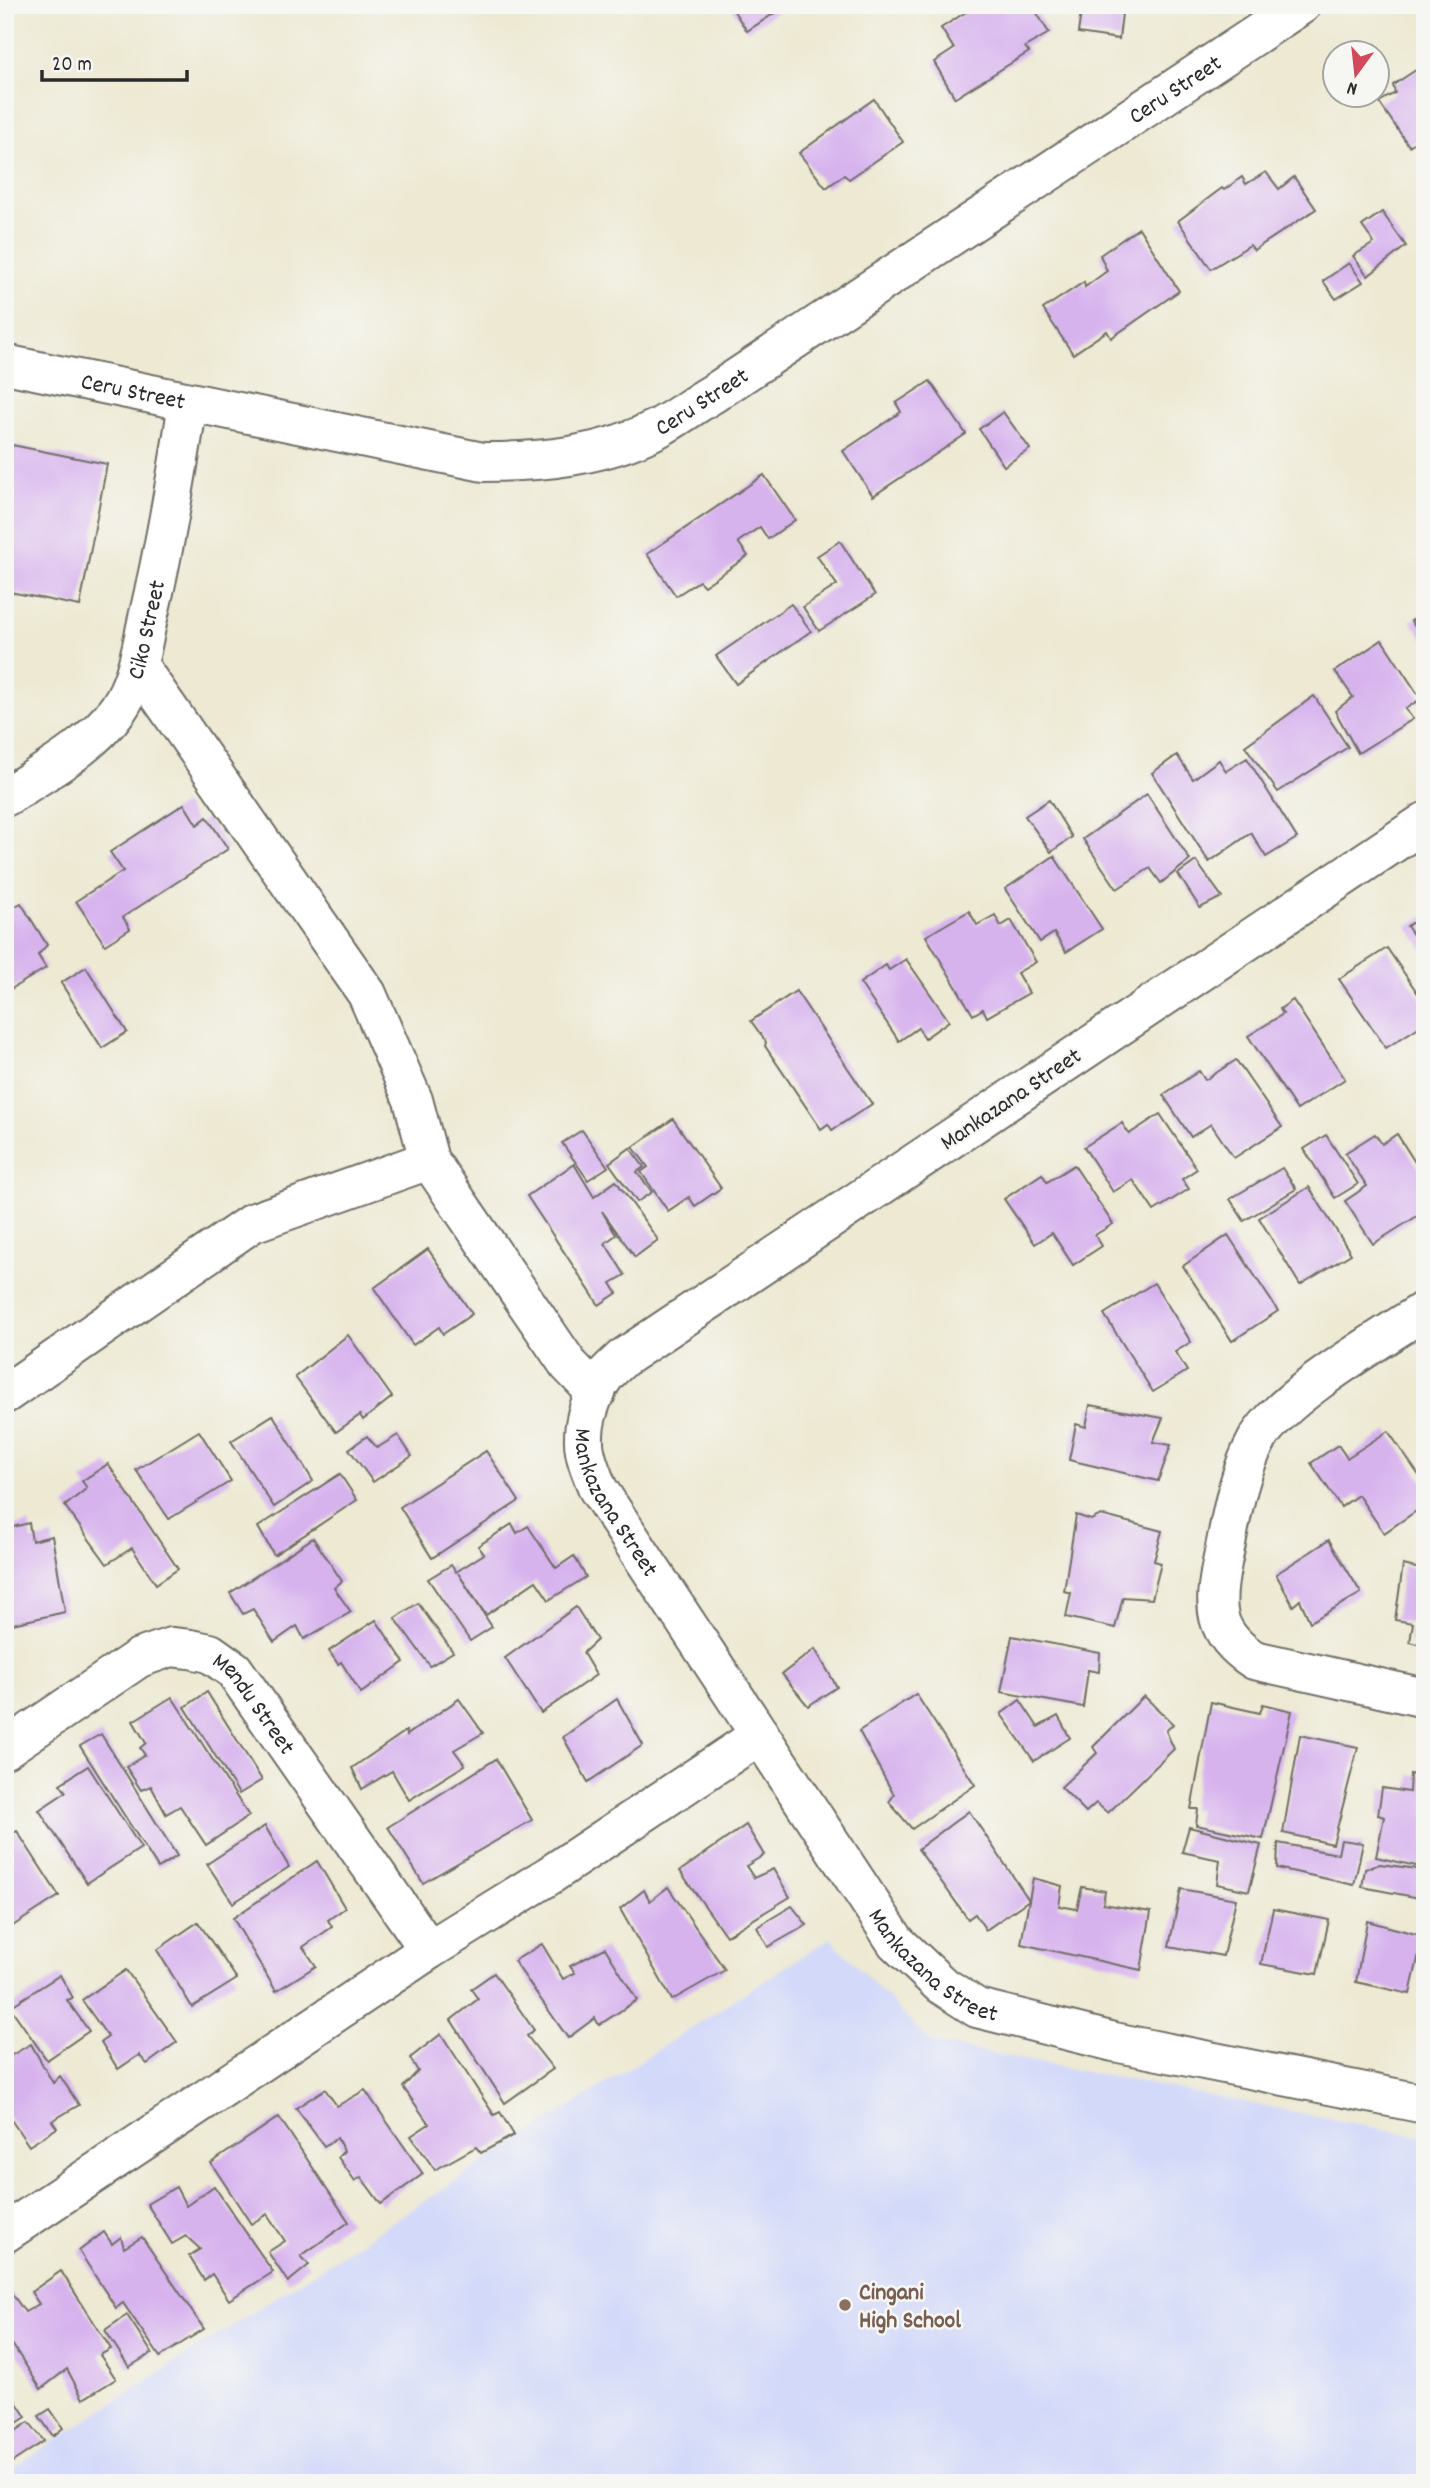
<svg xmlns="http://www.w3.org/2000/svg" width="1430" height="2488" viewBox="0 0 1430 2488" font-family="Dekko,sans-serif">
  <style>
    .built { fill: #d3d9f9 }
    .building { fill: #d7b3ee }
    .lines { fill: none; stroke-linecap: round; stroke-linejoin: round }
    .minor-casing { stroke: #6f6e66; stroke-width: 42 }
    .minor { stroke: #fff; stroke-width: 38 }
    .education-dot { fill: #8d6e63; stroke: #f6f6f2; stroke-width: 2.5 }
    .labels { text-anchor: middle; stroke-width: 5; stroke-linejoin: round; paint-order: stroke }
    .street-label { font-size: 24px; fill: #2b2b2b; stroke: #f6f6f2 }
    .education-label { font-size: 24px; font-weight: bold; fill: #785e54; stroke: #f6f6f2; text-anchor: start }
  </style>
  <rect width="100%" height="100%" fill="#f6f6f2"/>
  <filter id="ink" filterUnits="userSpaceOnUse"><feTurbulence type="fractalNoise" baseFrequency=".0143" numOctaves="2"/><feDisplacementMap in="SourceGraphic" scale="14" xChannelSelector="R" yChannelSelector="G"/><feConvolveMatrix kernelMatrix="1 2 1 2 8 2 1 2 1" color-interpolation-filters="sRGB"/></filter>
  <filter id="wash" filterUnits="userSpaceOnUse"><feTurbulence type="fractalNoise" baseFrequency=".00686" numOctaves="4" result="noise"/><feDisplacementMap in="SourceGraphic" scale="28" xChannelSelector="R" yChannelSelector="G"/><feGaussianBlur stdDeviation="1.57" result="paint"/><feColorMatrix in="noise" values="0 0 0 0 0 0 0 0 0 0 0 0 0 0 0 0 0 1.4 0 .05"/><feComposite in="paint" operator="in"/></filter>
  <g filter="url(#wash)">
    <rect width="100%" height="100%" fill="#ede9d3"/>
    <!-- built -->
    <path class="built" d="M830 1938 930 2042 1425 2137V2483H5V2473Z"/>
    <g id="blocks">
      <!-- building -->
      <g class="building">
        <path d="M730 5H787L747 31Z"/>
        <path d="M977 5H1032L1049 33 1025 47 1029 52 955 98 934 62 954 49 941 28Z"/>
        <path d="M1082 5H1123L1119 39 1078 33Z"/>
        <path d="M1425 64V135L1409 146 1379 102 1395 93 1393 85Z"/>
        <path d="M874 99 903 142 849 179 844 175 826 188 799 153Z"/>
        <path d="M1266 172 1279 189 1294 177 1316 209 1254 250 1250 245 1211 269 1178 221 1222 188 1224 190 1242 177 1246 184Z"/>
        <path d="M1382 212 1406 246 1368 276 1353 256 1374 243 1362 226Z"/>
        <path d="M1139 228 1179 291 1111 338 1107 331 1073 354 1043 309 1084 282 1085 287 1107 271 1100 255Z"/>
        <path d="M1349 263 1363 282 1336 299 1323 281Z"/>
        <path d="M930 381 966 434 873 496 843 451 901 412 896 403Z"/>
        <path d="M1003 412 1030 449 1004 466 979 429Z"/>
        <path d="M12 445 107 464 80 606 5 591V479Z"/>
        <path d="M764 475 795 520 768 539 760 527 738 542 748 556 704 586 699 581 676 596 647 554Z"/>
        <path d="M840 541 875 595 819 631 803 607 837 585 817 556Z"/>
        <path d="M791 604 811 631 736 684 716 656Z"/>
        <path d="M1425 613V641L1411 621Z"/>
        <path d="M1382 640 1421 699 1405 709 1413 719 1358 753 1335 711 1353 697 1335 671Z"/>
        <path d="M1314 696 1348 747 1278 792 1245 746Z"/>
        <path d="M1177 755 1193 779 1219 760 1226 771 1247 758 1297 838 1266 857 1251 833 1209 862 1152 773Z"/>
        <path d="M1147 794 1190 860 1161 883 1150 868 1117 889 1083 839Z"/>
        <path d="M1049 800 1072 837 1051 852 1025 816Z"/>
        <path d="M184 804 197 825 207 817 228 849 123 917 130 929 105 945 76 901 123 871 110 852Z"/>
        <path d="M1054 856 1102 929 1066 952 1054 933 1040 942 1005 889Z"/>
        <path d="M1196 861 1222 897 1200 908 1178 874Z"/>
        <path d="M21 903 47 945 38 955 46 968 11 989 5 980V912Z"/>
        <path d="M969 911 977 925 995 915 1001 926 1011 920 1036 962 1017 973 1029 993 987 1017 983 1009 973 1015 926 936Z"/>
        <path d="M1425 915V952L1407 926Z"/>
        <path d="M1387 948 1425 1004V1023L1386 1048 1339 979Z"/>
        <path d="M906 959 949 1021 925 1038 918 1028 899 1041 860 983 886 965 889 970Z"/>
        <path d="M86 967 127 1032 102 1048 61 983Z"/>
        <path d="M796 991 872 1104 832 1130 828 1124 821 1129 765 1046 766 1042 751 1021Z"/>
        <path d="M1293 1000 1345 1079 1297 1110 1248 1036 1283 1014 1280 1009Z"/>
        <path d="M1236 1060 1282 1127 1234 1158 1211 1124 1191 1137 1163 1095 1199 1071 1205 1080Z"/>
        <path d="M1160 1114 1197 1169 1182 1179 1189 1189 1154 1211 1133 1180 1113 1192 1084 1147 1122 1123 1129 1134Z"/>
        <path d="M673 1119 721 1188 695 1206 689 1197 668 1211 641 1172 648 1167 633 1147Z"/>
        <path d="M582 1130 608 1167 588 1180 562 1143Z"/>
        <path d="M1375 1134 1382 1144 1397 1134 1425 1178V1195L1420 1197 1425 1205V1211L1373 1244 1345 1201 1367 1186 1345 1153Z"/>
        <path d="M1326 1135 1358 1184 1335 1198 1304 1149Z"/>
        <path d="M630 1148 644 1167 637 1172 652 1192 637 1202 609 1163Z"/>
        <path d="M574 1164 594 1197 616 1181 658 1240 635 1257 602 1211 616 1235 605 1243 625 1275 611 1283 617 1293 599 1305 527 1196Z"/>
        <path d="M1074 1165 1113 1224 1095 1235 1102 1246 1073 1265 1052 1233 1035 1244 1004 1199 1042 1174 1047 1182Z"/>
        <path d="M1282 1168 1296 1189 1244 1221 1230 1199Z"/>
        <path d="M1309 1187 1351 1254 1300 1285 1259 1218Z"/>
        <path d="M1228 1235 1278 1311 1232 1341 1183 1266Z"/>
        <path d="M428 1249 472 1314 443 1334 439 1327 413 1345 374 1288Z"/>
        <path d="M1154 1283 1191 1342 1175 1352 1187 1371 1153 1392 1104 1314Z"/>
        <path d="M348 1335 392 1397 363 1420 360 1415 336 1432 295 1377Z"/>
        <path d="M1090 1405 1163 1418 1153 1442 1171 1445 1158 1481 1069 1460 1076 1424 1086 1427Z"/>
        <path d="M273 1415 313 1481 274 1507 231 1441Z"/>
        <path d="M199 1431 231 1481 169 1519 136 1470Z"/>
        <path d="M1388 1431 1425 1484V1505L1384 1533 1358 1495 1341 1507 1311 1463 1338 1445 1347 1458Z"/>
        <path d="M398 1435 412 1456 373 1482 349 1449 367 1436 377 1448Z"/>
        <path d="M486 1451 519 1501 432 1558 400 1507Z"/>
        <path d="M108 1464 178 1569 156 1584 132 1548 107 1564 65 1506 87 1488 82 1481Z"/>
        <path d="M340 1474 357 1500 274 1555 258 1527Z"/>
        <path d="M1076 1515 1091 1520 1101 1515 1162 1531 1154 1561 1161 1563 1152 1599 1123 1597 1115 1628 1066 1617 1071 1593 1064 1591Z"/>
        <path d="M29 1523 32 1541 52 1536 65 1612 8 1625 5 1613V1529Z"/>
        <path d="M512 1524 517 1533 528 1526 556 1568 574 1556 586 1577 549 1600 536 1581 486 1615 458 1573 492 1627 470 1641 428 1579 451 1565 456 1572 484 1554 478 1546Z"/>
        <path d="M313 1538 342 1581 334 1588 351 1612 304 1639 297 1626 274 1642 253 1609 243 1614 230 1593Z"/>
        <path d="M1329 1540 1361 1593 1310 1622 1300 1600 1293 1606 1276 1574Z"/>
        <path d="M1403 1565 1425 1570V1646L1410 1642 1413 1623 1395 1620Z"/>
        <path d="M418 1603 453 1652 430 1666 395 1618Z"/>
        <path d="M576 1607 597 1640 583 1653 596 1675 541 1713 505 1658Z"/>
        <path d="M376 1620 404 1662 361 1693 341 1662 338 1664 329 1651Z"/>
        <path d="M1012 1636 1100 1653 1099 1672 1088 1670 1083 1707 1001 1692Z"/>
        <path d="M815 1649 837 1687 808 1706 782 1674Z"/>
        <path d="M207 1692 262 1780 239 1794 185 1707Z"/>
        <path d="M916 1694 975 1785 912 1829 889 1802 894 1795 859 1731Z"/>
        <path d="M1144 1696 1173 1724 1166 1731 1174 1749 1108 1813 1096 1803 1086 1812 1061 1787 1097 1753 1093 1747Z"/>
        <path d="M172 1697 249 1816 206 1845 180 1806 166 1814 151 1786 141 1790 126 1767 145 1755 140 1748 146 1743 133 1721Z"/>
        <path d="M459 1699 483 1733 454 1750 465 1765 409 1800 392 1771 362 1789 352 1768 406 1731 407 1735Z"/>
        <path d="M617 1699 643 1745 588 1782 563 1737Z"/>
        <path d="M1020 1700 1038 1727 1058 1716 1070 1738 1034 1761 1001 1714Z"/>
        <path d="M1211 1702 1260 1713 1263 1704 1292 1711 1263 1839 1196 1825 1198 1809H1191Z"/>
        <path d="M101 1734 177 1856 158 1868 80 1746Z"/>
        <path d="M1300 1735 1358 1747 1333 1844 1283 1833Z"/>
        <path d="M496 1759 532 1820 423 1883 388 1827Z"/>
        <path d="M88 1766 141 1848 87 1883 39 1810 66 1792 60 1784Z"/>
        <path d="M1410 1774 1425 1777V1868L1376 1857 1384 1817 1378 1815 1382 1788 1409 1792Z"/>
        <path d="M969 1811 1029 1900 986 1930 975 1914 968 1919 918 1849Z"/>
        <path d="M746 1825 764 1855 746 1866 754 1878 773 1869 790 1897 726 1936 680 1871Z"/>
        <path d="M265 1826 289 1867 233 1903 207 1864Z"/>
        <path d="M1189 1827 1261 1845 1249 1891 1217 1884 1220 1860 1182 1852Z"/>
        <path d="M17 1831 59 1896 5 1931V1838Z"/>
        <path d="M1341 1840 1363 1843 1354 1885 1277 1868 1278 1843 1338 1854Z"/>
        <path d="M317 1861 345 1908 328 1920 332 1927 303 1947 316 1966 276 1991 233 1918Z"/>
        <path d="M1380 1864 1425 1870V1899L1362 1887 1365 1869Z"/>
        <path d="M1033 1878 1062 1886 1059 1906 1077 1909 1082 1887 1105 1891 1103 1904 1151 1912 1141 1970 1021 1944Z"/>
        <path d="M668 1887 725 1970 672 2000 620 1909 644 1890 650 1901Z"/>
        <path d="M1181 1889 1236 1899 1223 1956 1169 1946Z"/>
        <path d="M792 1906 807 1925 768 1947 757 1927Z"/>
        <path d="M1273 1909 1329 1920 1317 1974 1261 1964Z"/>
        <path d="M1367 1921 1423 1936 1410 1994 1356 1982Z"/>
        <path d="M198 1922 237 1979 192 2007 157 1950Z"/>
        <path d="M542 1944 563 1979 575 1973 570 1966 605 1948 637 2000 599 2025 595 2018 568 2038 514 1961Z"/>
        <path d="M126 1970 177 2042 147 2064 139 2055 118 2069 101 2042 108 2037 82 2000Z"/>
        <path d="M494 1973 534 2030 527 2036 553 2069 505 2103 451 2020 478 1999 471 1989Z"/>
        <path d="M60 1975 73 1998 67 2000 89 2031 47 2060 10 2007Z"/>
        <path d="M441 2034 494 2115 500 2112 514 2135 481 2153 476 2147 435 2170 411 2136 429 2124 403 2087 418 2071 410 2058Z"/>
        <path d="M31 2044 53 2083 60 2076 79 2105 52 2121 57 2128 29 2146 5 2111V2059Z"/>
        <path d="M325 2089 337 2106 365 2090 423 2174 381 2204 361 2177 355 2181 338 2157 344 2151 337 2138 324 2146 296 2108Z"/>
        <path d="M279 2117 349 2222 301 2256 309 2265 288 2282 268 2252 285 2241 267 2214 251 2224 211 2163Z"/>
        <path d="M214 2186 273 2272 229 2300 212 2274 204 2280 189 2256 200 2249 186 2236 172 2244 147 2204 176 2187 186 2206Z"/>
        <path d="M104 2232 112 2244 121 2237 124 2248 142 2237 204 2329 160 2357 123 2303 116 2308 79 2251Z"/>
        <path d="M61 2271 111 2349 100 2355 116 2379 83 2399 67 2369 41 2389 5 2333V2294L10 2291 25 2312 39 2304 31 2292Z"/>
        <path d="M127 2315 152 2353 129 2367 105 2330Z"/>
        <path d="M5 2385 26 2417 5 2431Z"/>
        <path d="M50 2409 63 2428 53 2436 39 2416Z"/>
        <path d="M29 2422 44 2441 5 2467V2438Z"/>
      </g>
    </g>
  </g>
  <g filter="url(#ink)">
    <use href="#blocks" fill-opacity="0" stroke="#6f6e66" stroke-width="2"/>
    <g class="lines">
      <defs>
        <g id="minor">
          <path id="s1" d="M5 364 483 462C544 462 603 456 658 428 677 418 695 404 714 393L1301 5"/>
          <path d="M138 665 367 994 413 1100 429 1160 568 1364 596 1393"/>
          <path id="s2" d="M5 797C45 772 91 747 118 709 137 682 141 649 148 618 165 547 177 475 188 403"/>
          <path id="s3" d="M1425 822 623 1358C617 1364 609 1370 604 1377 592 1394 583 1421 584 1441 584 1457 592 1474 598 1489L896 1942 940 1984 977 2008 1114 2042 1425 2104"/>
          <path d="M1425 1310C1381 1339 1281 1397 1257 1440 1236 1478 1231 1521 1222 1563 1213 1608 1213 1633 1254 1660L1425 1698"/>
          <path d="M5 1394 252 1223 429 1160"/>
          <path id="s4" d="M5 1749 139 1658 171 1647 190 1649 210 1653 234 1670 429 1950"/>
          <path d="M5 2233 429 1950 550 1875 760 1735"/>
        </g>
      </defs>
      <!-- minor casing -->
      <use href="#minor" class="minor-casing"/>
      <!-- minor -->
      <use href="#minor" class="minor"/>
    </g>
  </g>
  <!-- markers -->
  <circle class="education-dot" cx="845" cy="2305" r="7"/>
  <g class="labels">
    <!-- street labels -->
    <g class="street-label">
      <text dy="8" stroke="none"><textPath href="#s1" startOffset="1286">Ceru Street</textPath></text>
      <text dy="8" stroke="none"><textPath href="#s1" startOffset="131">Ceru Street</textPath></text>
      <text dy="8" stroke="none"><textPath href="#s1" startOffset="719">Ceru Street</textPath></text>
      <text dy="8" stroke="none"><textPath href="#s2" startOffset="229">Ciko Street</textPath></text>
      <text transform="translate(1010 1098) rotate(-34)" y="8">Mankazana Street</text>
      <text dy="8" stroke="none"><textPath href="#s3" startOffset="1129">Mankazana Street</textPath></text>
      <text dy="8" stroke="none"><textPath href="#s4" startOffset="303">Mendu Street</textPath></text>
      <text dy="8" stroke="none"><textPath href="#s3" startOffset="1696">Mankazana Street</textPath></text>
    </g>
    <!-- education labels -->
    <g class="education-label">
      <text x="859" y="2299">Cingani<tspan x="859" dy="28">High School</tspan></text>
    </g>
  </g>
  <!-- margin -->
  <rect width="1430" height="2488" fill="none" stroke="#f6f6f2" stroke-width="28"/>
  <!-- north arrow -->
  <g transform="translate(1356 74) rotate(195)"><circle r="33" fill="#f6f6f2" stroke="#a5a5a2" stroke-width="2"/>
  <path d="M0-5L12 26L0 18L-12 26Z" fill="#d1495b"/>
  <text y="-10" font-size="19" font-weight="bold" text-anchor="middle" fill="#2b2b2b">N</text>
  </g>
  <!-- scale -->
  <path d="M42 70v10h145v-10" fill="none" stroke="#2b2b2b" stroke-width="3.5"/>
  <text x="52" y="70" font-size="21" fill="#2b2b2b" stroke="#f6f6f2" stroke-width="5" paint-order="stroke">20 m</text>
</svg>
